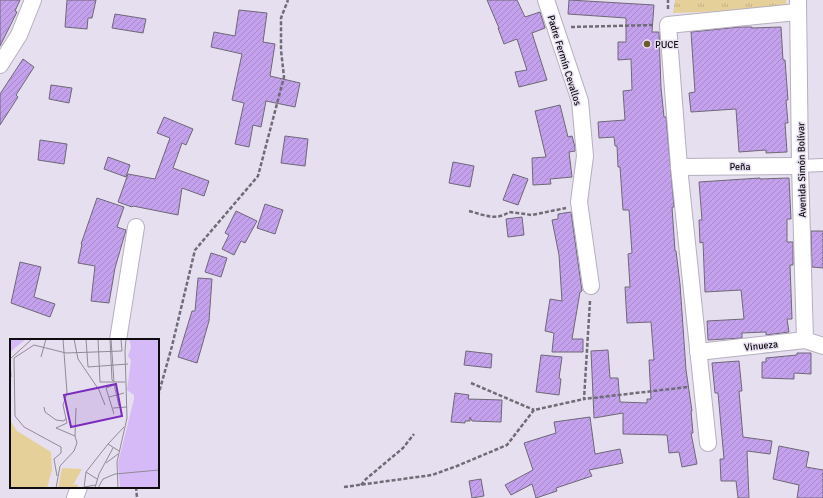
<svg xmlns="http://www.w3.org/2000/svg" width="823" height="498" viewBox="0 0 823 498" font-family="Signika,sans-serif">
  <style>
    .grass { fill: url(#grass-tufts) }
    .building { fill: url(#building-hatch); stroke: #6e6876 }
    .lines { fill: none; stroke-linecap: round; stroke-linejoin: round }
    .pedestrian-casing { stroke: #b6afbf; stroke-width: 14 }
    .minor-casing { stroke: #b6afbf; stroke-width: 18 }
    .path { stroke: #706c76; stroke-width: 2.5; stroke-dasharray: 4 2; stroke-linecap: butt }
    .pedestrian { stroke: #fff; stroke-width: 12 }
    .minor { stroke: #fff; stroke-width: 16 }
    .poi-dot { fill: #6c5a28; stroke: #e6dfef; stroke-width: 1.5 }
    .labels { text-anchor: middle; stroke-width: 3; stroke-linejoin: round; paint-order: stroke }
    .poi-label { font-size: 10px; fill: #0e0c11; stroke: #e6dfef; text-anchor: start }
    .street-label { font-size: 10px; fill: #0e0c11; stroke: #e6dfef }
    .inset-road { fill: none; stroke: #908b96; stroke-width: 1 }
    .view { fill: #7b2cbf; fill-opacity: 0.15; stroke: #7b2cbf; stroke-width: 2 }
    .inset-edge { fill: none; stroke: #0e0c11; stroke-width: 2 }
  </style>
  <defs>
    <pattern id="grass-tufts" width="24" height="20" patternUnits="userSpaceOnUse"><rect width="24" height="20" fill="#e5d099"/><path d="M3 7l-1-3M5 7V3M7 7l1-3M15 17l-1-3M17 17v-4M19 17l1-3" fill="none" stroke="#c3b183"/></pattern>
    <pattern id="building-hatch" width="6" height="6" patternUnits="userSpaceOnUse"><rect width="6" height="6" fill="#c4a1ed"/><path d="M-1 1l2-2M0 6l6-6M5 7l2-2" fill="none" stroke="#a789ca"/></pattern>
  </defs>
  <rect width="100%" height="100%" fill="#e6dfef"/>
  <!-- grass -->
  <path class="grass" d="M675 0H786L787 9 673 13Z"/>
  <!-- building -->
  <g class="building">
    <path d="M0 0H20L15 11 17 12 0 46Z"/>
    <path d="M67 0H96L92 18H88L87 29 65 27Z"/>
    <path d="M487 0H517L525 17 540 12 545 28 532 33 547 80 519 87 515 72 527 70 517 39 504 44 498 28H499Z"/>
    <path d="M569 0 654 5 652 32H659L661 88 664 117H666L674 207H672L675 251H676L680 284 686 370 692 411H691L693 433H691L697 464 682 467 679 452 669 453 667 435 623 434V413L594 418 591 351 608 350 610 378H618L620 402 647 403V399H651L649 360H654L651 322 627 323 625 287H630L628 254 632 253 629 210H623L620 167H618L617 146H615L614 137 599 138 598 122 625 120 623 91 632 90 631 59 618 60V42H626V18L568 14Z"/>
    <path d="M239 10 267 13 263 42 275 44 270 76 300 83 295 107 266 101 261 127 253 125 249 147 235 144 244 103 232 100 242 54 211 47 214 32 235 36Z"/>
    <path d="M115 14 146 19 143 33 112 28Z"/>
    <path d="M740 27H752V28L781 27 783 60H785L788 100H786L788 123H785L787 152 766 153V150L739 152 736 109 691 112 689 93 695 92 691 32Z"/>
    <path d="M23 59 34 67 16 95 18 97 0 125V94Z"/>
    <path d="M51 85 72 88 69 103 49 99Z"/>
    <path d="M560 105 568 137 572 136 575 147V151L569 152 572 177 550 179 551 184 533 185 532 158 546 157 535 111Z"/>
    <path d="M164 117 193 129 186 145 182 143 173 168 209 181 204 196 182 188 178 215 133 206 132 207 118 202 128 174 155 179 170 138 157 133Z"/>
    <path d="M285 136 308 139 305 166 281 163Z"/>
    <path d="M40 140 67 144 64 164 38 160Z"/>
    <path d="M108 157 130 165 126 177 104 169Z"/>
    <path d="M453 162 474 166 470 187 449 183Z"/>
    <path d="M513 174 528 179 518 205 503 200Z"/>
    <path d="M760 178V179L789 178 791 219H787V242H793V265H790L792 319H787L789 332 766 335V332L742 333V338L708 340 707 321 744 319 741 290 705 292 703 242 700 243 699 220H702L699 182Z"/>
    <path d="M97 198 124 207 117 227 126 230 115 268 109 303 91 301 95 266 78 263 82 244H81Z"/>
    <path d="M265 204 283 210 275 234 257 228Z"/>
    <path d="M236 211 257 221 245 243 241 241 234 255 222 249 229 235 225 233Z"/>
    <path d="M571 212 582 291 580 292 572 339H583V352H552L554 333 545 331 550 299 562 301 559 255 552 220 558 219V214Z"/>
    <path d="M522 217 524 235 508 237 506 219Z"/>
    <path d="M811 231H823V268L812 267Z"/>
    <path d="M211 253 227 258 221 277 205 272Z"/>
    <path d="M20 262 41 267 34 297 55 304 50 317 11 303Z"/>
    <path d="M198 278 212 279 209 321 197 363 178 357 192 311H195Z"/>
    <path d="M466 351 492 354 491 368 464 365Z"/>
    <path d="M797 353H811V374L794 373V379L762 378V362H766V358L797 355Z"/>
    <path d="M541 355 562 357 559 378 561 379 559 395 536 392Z"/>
    <path d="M739 361 742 391H739L743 437 772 441 770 454 747 451 749 498H738L736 481H721L720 459H724L718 393H715L712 363Z"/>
    <path d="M455 393 469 395 468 399 502 400 501 422 472 421 470 417V421H465V423L451 422Z"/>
    <path d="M590 417 595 454 620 449 623 463 589 470 592 476 556 488 557 491 536 498 532 484 511 495 505 485 533 470 524 443 556 433 554 422Z"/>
    <path d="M779 446 809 452 806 467 823 470V498H797L799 485 773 479Z"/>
    <path d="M481 479 484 496 472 498 469 481Z"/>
  </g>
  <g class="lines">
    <defs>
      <path id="pedestrian" d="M800 166 823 165"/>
      <g id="minor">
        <path d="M546 0 580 101 585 156 579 202 591 286"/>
        <path d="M798 0 800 166 805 340"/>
        <path d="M0 65 19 35 33 0"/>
        <path d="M679 167 800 166"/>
        <path d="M118 340 136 227"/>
        <path d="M698 352 805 340 823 346"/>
        <path d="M708 443 679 167 668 25 797 12"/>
        <path d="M75 498 79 487"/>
      </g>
    </defs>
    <!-- pedestrian casing -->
    <use href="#pedestrian" class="pedestrian-casing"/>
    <!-- minor casing -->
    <use href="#minor" class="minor-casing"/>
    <!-- path -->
    <g class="path">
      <path d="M668 9V0"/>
      <path d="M571 27 654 25"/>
      <path d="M469 211C484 215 496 221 509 212L532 215 566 208"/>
      <path d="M590 301 584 399 688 387"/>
      <path d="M471 383 534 410"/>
      <path d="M158 396 172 346 195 250 258 176 284 77 281 50V18L288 0"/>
      <path d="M361 485 366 479 403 448 414 434"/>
      <path d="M136 487 137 498"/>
      <path d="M344 487 432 475 457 466 507 445 534 410 584 399"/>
    </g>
    <!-- pedestrian -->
    <use href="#pedestrian" class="pedestrian"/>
    <!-- minor -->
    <use href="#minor" class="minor"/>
  </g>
  <!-- markers -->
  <circle class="poi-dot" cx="647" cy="44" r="4"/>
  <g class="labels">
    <!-- poi labels -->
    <g class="poi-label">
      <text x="655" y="48">PUCE</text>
    </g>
    <!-- street labels -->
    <g class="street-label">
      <text transform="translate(565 60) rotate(73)" y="4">Padre Fermín Cevallos</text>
      <text x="740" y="170">Peña</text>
      <text transform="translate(801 170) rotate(-91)" y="4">Avenida Simón Bolívar</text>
      <text transform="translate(761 345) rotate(-6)" y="4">Vinueza</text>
    </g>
  </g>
  <!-- overview -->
  <g transform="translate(10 339)">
    <rect width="149" height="149" fill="#e6dfef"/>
    <path d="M0 81 7 92 41 113 42 131 37 149H0ZM52 129 72 130 63 146 67 145 68 149H48Z" fill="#e5d099"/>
    <path d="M0 0H16L0 13ZM119 0H149V149H110L108 124 124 60V56L117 51 121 21 118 17 121 8Z" fill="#d6baf7"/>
    <path class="inset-road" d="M46 0H62M64 0 68 20 89 51 95 66M76 0 78 28 118 25M88 0 90 43H115M100 0 102 41 104 43 101 0M111 0 112 12M115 12 116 0M31 18 36 0M0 20 22 0M0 21 1 38M104 45 109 67M104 46 96 49 104 75M99 58 114 54M34 68 35 73 46 81 54 82 56 79M103 69 117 68M65 97 66 69M109 112 98 105 114 88M96 124 108 115M76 133 87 140M47 137 44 120 51 114V108L14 88 5 77 4 19 24 6 56 14 112 12M74 148 86 146M46 149 50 127 64 112 67 104 65 97 46 89 57 84 53 66 57 54 53 0M74 149 76 133 98 105M85 149 89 135 103 109M88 149 93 140 105 135 149 131M108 149 107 123 117 79 115 12"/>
    <path class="view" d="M106 45 112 77 61 88 54 56Z"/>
    <rect width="149" height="149" class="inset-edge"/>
  </g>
</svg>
